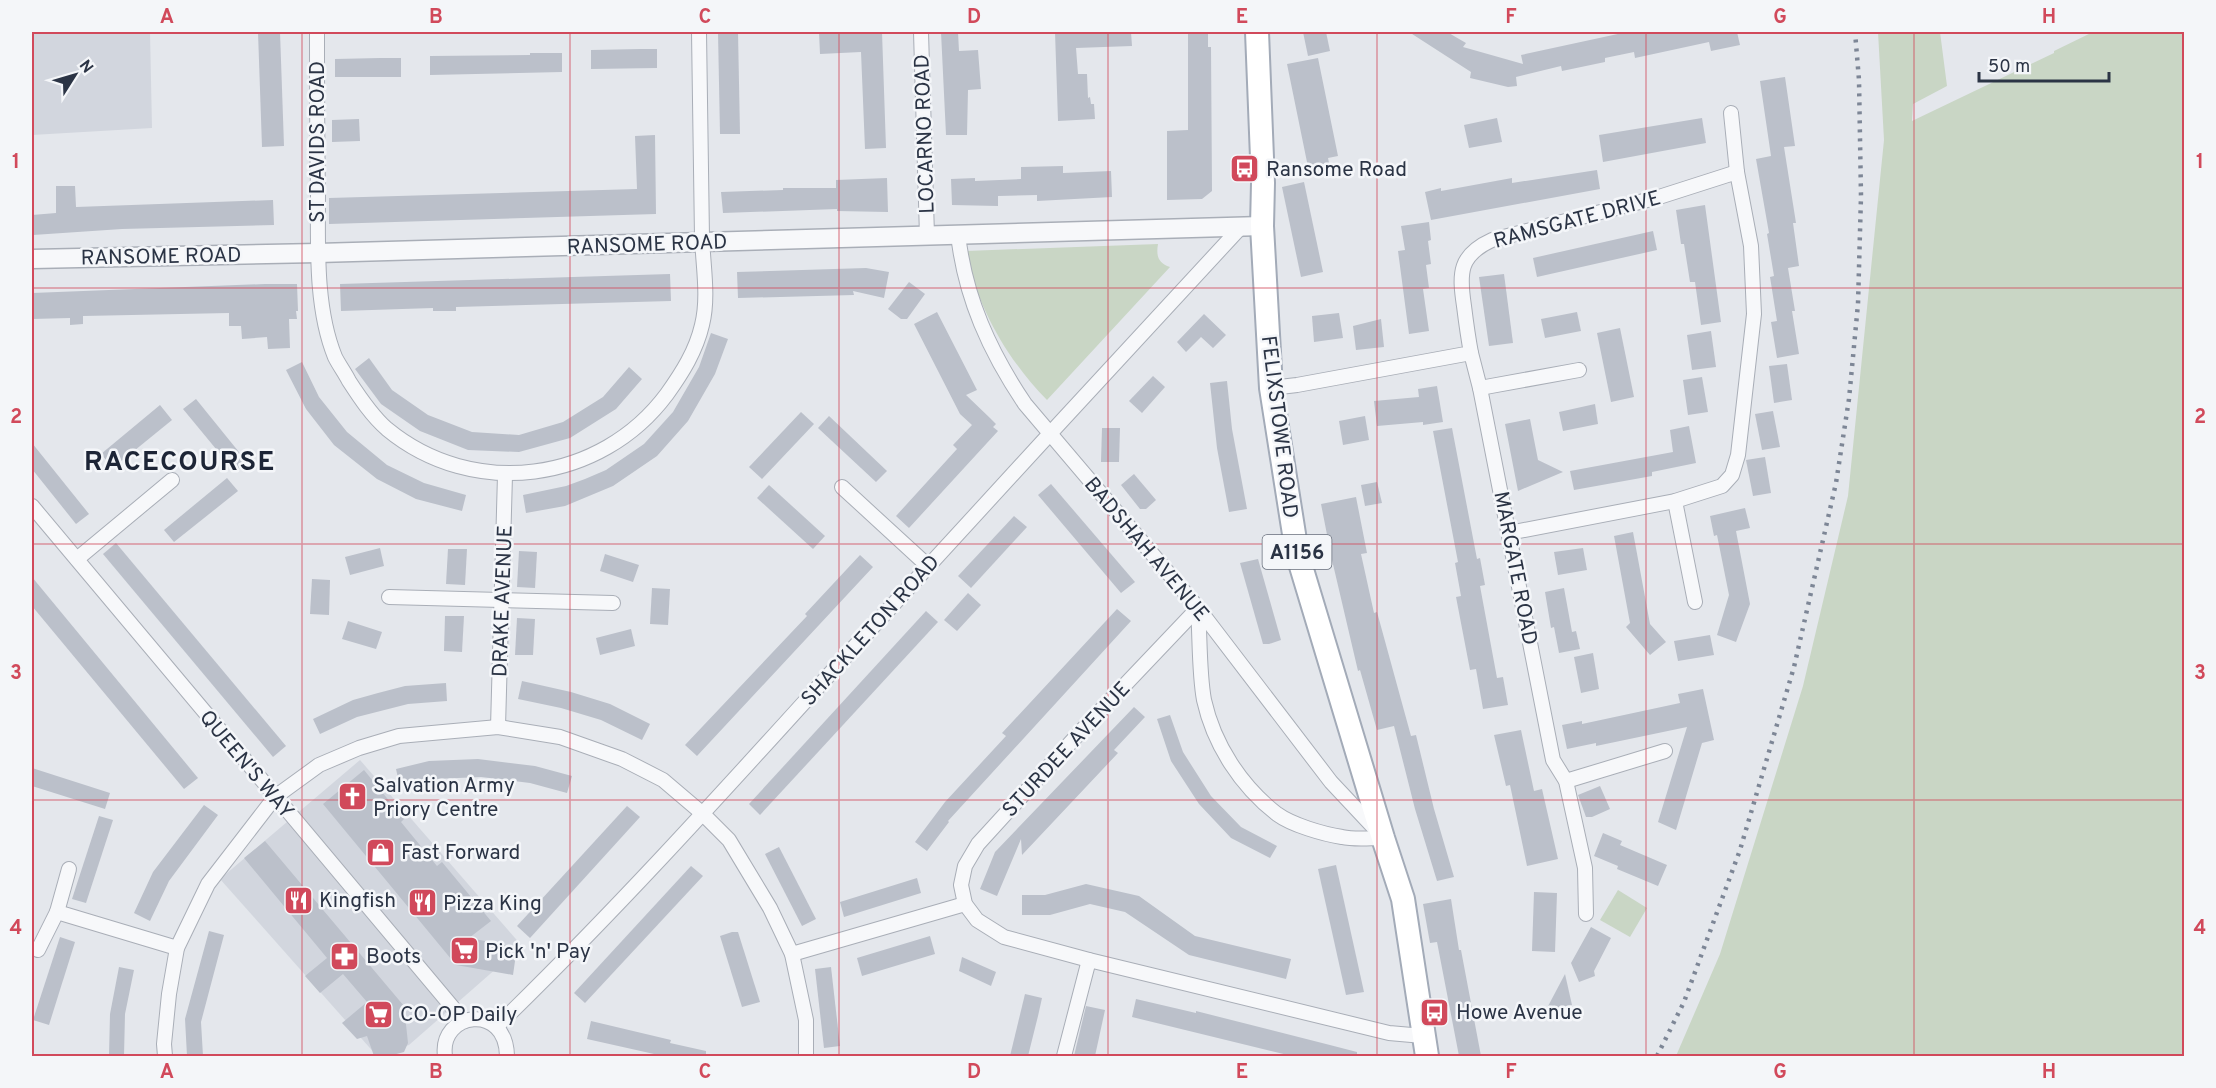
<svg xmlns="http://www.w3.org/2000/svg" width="2216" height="1088" viewBox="0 0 2216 1088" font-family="Overpass,sans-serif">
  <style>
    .built { fill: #d2d6de }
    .green { fill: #c9d6c5 }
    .building { fill: #bbc0ca }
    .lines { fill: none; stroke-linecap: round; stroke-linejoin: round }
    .minor-casing { stroke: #a9aeb7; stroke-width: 16 }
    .tertiary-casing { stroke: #a9aeb7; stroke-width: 21 }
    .primary-casing { stroke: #a3abb8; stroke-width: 26 }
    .minor { stroke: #f7f8fa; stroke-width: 14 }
    .tertiary { stroke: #f7f8fa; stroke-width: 18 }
    .primary { stroke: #fff; stroke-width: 22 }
    .rail { stroke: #7d8696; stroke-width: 4.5; stroke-dasharray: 3 6; stroke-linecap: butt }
    .grid { fill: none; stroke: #d1495b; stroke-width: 1.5; stroke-opacity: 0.55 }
    .labels { text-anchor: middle; stroke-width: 5; stroke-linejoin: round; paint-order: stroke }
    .shield { fill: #f4f6f9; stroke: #676e7b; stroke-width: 1.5 }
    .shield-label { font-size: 20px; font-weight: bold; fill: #2b3445 }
    .street-label { font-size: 21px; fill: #2b3445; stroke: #f4f6f9 }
    .poi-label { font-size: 21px; fill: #2b3445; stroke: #f4f6f9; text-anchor: start }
    .district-label { font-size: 27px; font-weight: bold; letter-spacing: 1.5px; fill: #1d2536; stroke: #f4f6f9 }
    .neatline { fill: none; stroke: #d1495b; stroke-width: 2 }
    .grid-label { font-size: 20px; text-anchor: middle; font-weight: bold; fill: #d1495b }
  </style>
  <rect width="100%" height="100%" fill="#e4e7ec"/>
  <!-- built -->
  <g class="built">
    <path d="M32 32H150L152 128 32 135Z"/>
    <path d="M360 760 522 946 409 1045 377 1056 220 879Z"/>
  </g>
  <!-- green -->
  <g class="green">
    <path d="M1878 32H1940L1947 86 1913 104 1912 121 2054 53V51L2093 32H2184V1056H1676L1720 954 1803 686 1848 496 1884 140Z"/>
    <path d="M1158 244C1156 256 1158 263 1170 267L1047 400C1008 361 976 305 966 251Z"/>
    <path d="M1618 890 1647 908 1630 937 1600 920Z"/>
  </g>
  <!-- building -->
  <g class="building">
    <path d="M258 32H280L284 146 262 147Z"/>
    <path d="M718 32H738L740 134H720Z"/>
    <path d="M819 32H882L886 148 865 149 861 52 820 54Z"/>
    <path d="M941 32H958L959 51 978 50 981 89 968 90 967 135H946Z"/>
    <path d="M1055 32H1131L1132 46 1076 48 1078 74H1087L1088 98 1090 97 1091 104H1094L1095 119 1058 121Z"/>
    <path d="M1188 32H1208V47H1211L1212 191 1202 199 1167 200V131L1188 130Z"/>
    <path d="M1303 32H1326L1330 51 1308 56Z"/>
    <path d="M1409 32H1447L1466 43 1463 47 1523 64 1521 55 1627 32H1737L1740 45 1711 51 1709 42 1635 58 1634 52 1605 58V62L1562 71 1561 66 1516 77 1517 86 1508 87 1470 78 1471 72Z"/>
    <path d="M641 49H657V68L591 69V50Z"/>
    <path d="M530 53H562V72L430 75V56L530 55Z"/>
    <path d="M380 58H401V77H335V59Z"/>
    <path d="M1318 58 1338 156 1328 158 1329 163 1308 167 1287 64Z"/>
    <path d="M1785 77 1795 146 1784 147 1796 223H1793L1799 266 1788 268 1795 311H1792L1799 354 1777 358 1771 322 1777 321 1770 277 1774 276 1767 234 1769 233 1756 159 1771 156 1760 81Z"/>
    <path d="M1497 118 1502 142 1469 148 1464 125Z"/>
    <path d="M1702 118 1706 143 1603 162 1599 135Z"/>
    <path d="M359 119 360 141 332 142V120Z"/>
    <path d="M655 135 656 214 329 224V198L637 189 635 136Z"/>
    <path d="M1063 166V173L1111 171 1112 197 1037 201V195L998 196V206L952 205 951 179 975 178V181L1021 179V167Z"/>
    <path d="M1597 170 1600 189 1431 220 1425 192 1441 188V191L1512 178V183Z"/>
    <path d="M887 178 888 212 837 211V209L723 213 721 192 783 190V188H836V180Z"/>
    <path d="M1304 182 1323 272 1301 277 1282 187Z"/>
    <path d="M56 186H75L76 207 273 200 274 225 122 229 33 235 32 215 56 213Z"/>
    <path d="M1705 205 1721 322 1701 325 1695 282H1690L1684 244H1681L1676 210Z"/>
    <path d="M1429 222 1431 240 1428 241 1431 264 1426 265 1429 288 1423 289 1429 331 1409 334 1398 251 1405 250 1401 226Z"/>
    <path d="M1653 231 1657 250 1537 277 1533 258Z"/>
    <path d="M866 268 889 272 884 298 853 291 854 295 738 298 737 272Z"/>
    <path d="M670 274 671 301 456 307V311H433V308L341 311 340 284Z"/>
    <path d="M1504 274 1513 343 1489 346 1479 277Z"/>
    <path d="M909 282 925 294 907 319H901L888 309Z"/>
    <path d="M265 284H297L298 311H296L297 319H289L290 348 268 349 267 337 242 339 241 326H229V313L83 316V324L70 325V318L32 319V293Z"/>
    <path d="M937 312 977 390 966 395 990 418 996 424 993 427 998 431 909 528 896 516 957 449 953 445 972 425 960 414 914 324Z"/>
    <path d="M1577 312 1581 331 1545 338 1541 319Z"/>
    <path d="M1339 313 1343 338 1314 342 1312 316Z"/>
    <path d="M1204 314 1226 335 1213 348 1201 337 1186 352 1177 342Z"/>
    <path d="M1381 319 1384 347 1356 350 1353 326Z"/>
    <path d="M1620 328 1634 397 1611 402 1597 333Z"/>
    <path d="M1711 331 1716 367 1692 370 1687 335Z"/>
    <path d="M711 333 728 339 715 374 688 421 657 456 613 486 565 506 526 513 523 495 566 486 585 479 606 470 644 444 673 412 699 367Z"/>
    <path d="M369 358 392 390 428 415 472 432 519 435 563 422 603 397 629 367 642 379 616 409 570 438 519 452 468 450 420 431 381 404 355 369Z"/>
    <path d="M302 362 319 397 347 432 387 465 424 483 466 495 462 511 416 499 377 479 334 445 306 409 286 370Z"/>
    <path d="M1787 364 1792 400 1774 403 1769 366Z"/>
    <path d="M1153 376 1165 387 1142 413 1129 401Z"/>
    <path d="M1702 377 1708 412 1688 415 1683 380Z"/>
    <path d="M1227 381 1232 429 1247 509 1229 512 1217 448 1210 383Z"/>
    <path d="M1437 386 1443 422 1423 425V422L1377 426 1374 401 1419 397 1418 389Z"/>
    <path d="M196 399 247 462 235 472 183 409Z"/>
    <path d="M1595 404 1598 424 1563 431 1559 412Z"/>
    <path d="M160 405 172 420 113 468 101 454Z"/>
    <path d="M1773 411 1780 447 1762 450 1755 414Z"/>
    <path d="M801 412 814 424 762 479 749 467Z"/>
    <path d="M829 416 887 471 876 482 818 428Z"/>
    <path d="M1365 416 1369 440 1343 445 1339 421Z"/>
    <path d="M1530 419 1538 460 1563 472 1518 491 1505 424Z"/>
    <path d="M1689 426 1696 463 1652 472V476L1574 490 1570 471 1673 452 1670 430Z"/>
    <path d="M1102 428H1120L1119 462H1101Z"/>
    <path d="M1452 428 1477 559 1480 558 1485 585 1480 586 1497 678 1503 677 1508 705 1483 709 1476 669 1470 670 1456 597 1461 596 1455 563 1458 562 1433 431Z"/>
    <path d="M32 443 89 514 76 524 32 469Z"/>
    <path d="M1765 457 1771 493 1753 496 1746 460Z"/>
    <path d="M1134 474 1156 500 1146 509H1140L1121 485Z"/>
    <path d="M227 478 238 491 174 542 164 530Z"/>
    <path d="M1377 482 1382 503 1365 506 1361 485Z"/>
    <path d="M1051 484 1135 582 1121 593 1038 495Z"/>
    <path d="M769 485 825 536 813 549 757 498Z"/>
    <path d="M1356 497 1367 553 1361 554 1374 613 1377 612 1411 736 1416 735 1434 809 1454 877 1437 881 1415 809 1394 726 1377 730 1360 670 1358 671 1332 560 1321 504Z"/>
    <path d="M1745 508 1750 528 1736 531 1750 604 1736 642 1717 635 1729 595 1717 535 1714 536 1710 516Z"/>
    <path d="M1014 516 1027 527 971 588 958 576Z"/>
    <path d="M1633 532 1650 624 1666 642 1650 655 1626 627 1630 623 1614 536Z"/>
    <path d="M116 543 286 746 273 757 103 554Z"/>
    <path d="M380 548 384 566 350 575 345 557Z"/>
    <path d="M1583 548 1587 570 1558 575 1554 552Z"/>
    <path d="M448 549H467L465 585 446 584Z"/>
    <path d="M519 551 537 552 535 588 517 587Z"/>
    <path d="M605 554 639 565 633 582 600 571Z"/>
    <path d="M860 555 873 567 697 756 685 745 807 616 805 614Z"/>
    <path d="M1258 559 1281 640 1269 644H1263L1240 563Z"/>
    <path d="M32 577 198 778 184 789 32 606Z"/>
    <path d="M312 579 330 580 329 615 310 614Z"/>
    <path d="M652 588 670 589 668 625 650 624Z"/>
    <path d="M1564 588 1572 632 1576 631 1580 649 1559 653 1554 627 1551 628 1545 592Z"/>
    <path d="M968 593 981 605 957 631 944 620Z"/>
    <path d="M1117 609 1131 621 948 821 949 822 927 851 915 842 945 802 1006 736 1002 733Z"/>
    <path d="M926 611 938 622 760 815 749 804Z"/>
    <path d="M445 616H464L462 652 444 651Z"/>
    <path d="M517 618 535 619 533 655H515Z"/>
    <path d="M348 621 382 632 376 649 342 639Z"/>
    <path d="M631 629 635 646 600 655 596 638Z"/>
    <path d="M1710 635 1714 655 1678 661 1674 641Z"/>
    <path d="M1593 653 1599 689 1581 693 1574 657Z"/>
    <path d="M522 681 571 692 610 704 650 724 642 740 601 720 561 708 518 699Z"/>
    <path d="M446 683 447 701 408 704 357 717 320 734 313 719 353 700 378 693 405 686Z"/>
    <path d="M1703 689 1714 740 1702 743 1676 830 1658 822 1687 727 1596 746V743L1567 749 1562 725 1582 721V724L1680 703 1678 694Z"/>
    <path d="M1134 707 1145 717 1114 750 1118 753 1022 855 1021 839 997 896 980 889 995 852Z"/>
    <path d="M1170 715 1183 752 1211 796 1241 827 1277 846 1270 858 1231 838 1199 804 1171 761 1157 719Z"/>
    <path d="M1521 730 1534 791 1542 789 1558 859 1527 866 1510 785 1506 786 1494 735Z"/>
    <path d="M478 759 535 766 572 776 567 793 530 783 481 777 435 779 400 787 396 769 429 761Z"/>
    <path d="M32 768 110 793 105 809 32 786Z"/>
    <path d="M364 770 404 819 401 822 437 866 442 862 491 921 469 938 517 947 513 975 456 965 323 804Z"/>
    <path d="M1600 786 1610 809 1592 817H1586L1578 795Z"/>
    <path d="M204 805 218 815 169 881 150 921 134 913 153 872Z"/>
    <path d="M627 806 640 817 530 938 517 926Z"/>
    <path d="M99 816 113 820 86 903 72 899Z"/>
    <path d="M1603 833 1622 841 1620 845 1667 865 1658 886 1617 869 1618 866 1594 856Z"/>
    <path d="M265 841 404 1006 408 1043 404 1052 389 1056H374L367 1036 357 1039 342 1023 367 1002 343 974 320 993 305 976 327 958 244 858Z"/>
    <path d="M779 847 816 919 802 926 765 854Z"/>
    <path d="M1336 865 1364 992 1346 995 1318 869Z"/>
    <path d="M691 866 703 876 585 1003 574 993Z"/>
    <path d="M917 878 921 893 844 917 840 902Z"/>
    <path d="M1086 884 1139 896 1195 936 1291 959 1286 979 1189 955 1125 912 1090 904 1050 915H1022V895H1045Z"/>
    <path d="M1534 892 1557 893 1555 952 1532 951Z"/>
    <path d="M1451 899 1459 950H1461L1481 1056H1459L1437 942 1430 943 1423 904Z"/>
    <path d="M1591 927 1611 938 1594 971 1595 976 1579 982 1571 963Z"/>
    <path d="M209 931 224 935 201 1022 203 1056H187L185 1019Z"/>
    <path d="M732 932H738L760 1002 742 1007 720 936Z"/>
    <path d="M930 936 935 954 862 976 857 958Z"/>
    <path d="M60 937 75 942 49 1025 33 1020Z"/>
    <path d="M962 957 996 972 991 986 959 971Z"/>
    <path d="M119 967 134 970 125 1014 124 1056H109L110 1014Z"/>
    <path d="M831 967 840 1046 824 1048 815 969Z"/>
    <path d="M1565 974 1572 1005 1546 1010Z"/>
    <path d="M1025 994 1042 998 1038 1016 1028 1056H1010Z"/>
    <path d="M1136 999 1196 1013V1011L1326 1044 1357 1052V1056H1292L1132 1017Z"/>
    <path d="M1086 1006 1105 1010 1095 1056H1074Z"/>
    <path d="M591 1021 671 1040 670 1043 706 1051V1056H663L587 1039Z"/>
  </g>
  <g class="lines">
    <defs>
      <g id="minor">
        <path d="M317 32C317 85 317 139 318 192 318 245 315 308 335 357 339 365 345 373 349 381 360 398 372 416 387 429 473 500 601 483 667 394 682 373 696 351 702 325 709 297 703 266 702 237 701 168 700 100 699 32"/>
        <path d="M921 32 927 236"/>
        <path d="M1731 113 1737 172"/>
        <path d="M958 234C965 298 990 352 1025 404L1198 608 1331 782 1377 831"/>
        <path d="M1471 353 1480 388 1553 760 1566 781 1585 868 1586 914"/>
        <path d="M1271 388 1297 385 1471 353C1468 337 1466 322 1464 306 1459 273 1459 255 1492 240L1659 197 1737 172 1751 246 1754 314 1738 455 1732 475 1722 486 1675 501 1509 533"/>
        <path d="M1480 388 1579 370"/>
        <path d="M842 487 928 566"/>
        <path d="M1675 501 1695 602"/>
        <path d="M32 506 464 1021"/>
        <path d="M77 559 172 480"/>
        <path d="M389 597 613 603"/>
        <path d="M1198 608 1083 729 978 844 965 866 961 885 965 904 977 920 1004 937 1089 960 1389 1033 1423 1036"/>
        <path d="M1198 608C1200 637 1199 673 1204 700 1214 745 1241 786 1277 814 1292 825 1323 834 1342 837 1355 840 1370 838 1383 838"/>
        <path d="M498 727 505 475"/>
        <path d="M1566 781 1665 751"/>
        <path d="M57 912 69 869"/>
        <path d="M38 950 57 912 177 948"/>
        <path d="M792 954 965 904"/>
        <path d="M496 1027C622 905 739 774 857 644 984 505 1112 366 1240 228"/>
        <path d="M165 1056 164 1044 169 994 177 948 208 884 275 797 319 765 359 748 399 736 498 727 560 737 622 759 663 780 703 814 729 840 770 908 792 954 806 1020V1056"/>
        <path d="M445 1056C439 1012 506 1002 507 1056"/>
        <path d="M1064 1056 1089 960"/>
      </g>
      <path id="tertiary" d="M32 259 318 253 1262 226"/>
      <path id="primary" d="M1257 32 1263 183 1262 226 1271 388 1297 553 1383 838 1403 899 1427 1056"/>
    </defs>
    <!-- minor casing -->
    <use href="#minor" class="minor-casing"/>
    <!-- tertiary casing -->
    <use href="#tertiary" class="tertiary-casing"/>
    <!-- primary casing -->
    <use href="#primary" class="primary-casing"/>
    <!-- minor -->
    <use href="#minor" class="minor"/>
    <!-- tertiary -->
    <use href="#tertiary" class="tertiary"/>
    <!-- primary -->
    <use href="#primary" class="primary"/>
    <!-- rail -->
    <path class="rail" d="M1657 1056 1684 1002 1740 850 1794 667 1836 483 1849 399 1858 304 1861 196 1859 80 1855 32"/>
  </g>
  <!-- grid -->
  <path class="grid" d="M302 32V1056M570 32V1056M839 32V1056M1108 32V1056M1377 32V1056M1646 32V1056M1914 32V1056M32 288H2184M32 544H2184M32 800H2184"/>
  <!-- icons -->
  <defs>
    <symbol id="bus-square" viewBox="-11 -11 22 22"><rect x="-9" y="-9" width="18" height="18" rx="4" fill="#d1495b" stroke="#f4f6f9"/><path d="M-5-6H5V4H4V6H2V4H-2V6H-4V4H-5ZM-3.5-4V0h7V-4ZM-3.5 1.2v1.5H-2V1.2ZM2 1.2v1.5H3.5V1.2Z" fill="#fff"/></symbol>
    <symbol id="church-square" viewBox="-11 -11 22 22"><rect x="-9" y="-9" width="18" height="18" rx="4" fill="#d1495b" stroke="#f4f6f9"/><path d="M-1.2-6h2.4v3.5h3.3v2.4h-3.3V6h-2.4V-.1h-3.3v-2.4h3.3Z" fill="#fff"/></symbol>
    <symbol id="shop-square" viewBox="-11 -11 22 22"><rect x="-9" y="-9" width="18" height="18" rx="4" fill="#d1495b" stroke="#f4f6f9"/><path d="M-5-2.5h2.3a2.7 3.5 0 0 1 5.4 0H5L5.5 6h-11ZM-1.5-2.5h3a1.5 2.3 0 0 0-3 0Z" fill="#fff"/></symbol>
    <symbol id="restaurant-square" viewBox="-11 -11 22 22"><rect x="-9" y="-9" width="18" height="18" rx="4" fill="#d1495b" stroke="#f4f6f9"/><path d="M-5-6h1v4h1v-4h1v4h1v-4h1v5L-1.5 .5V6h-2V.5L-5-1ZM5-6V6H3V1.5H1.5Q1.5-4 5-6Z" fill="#fff"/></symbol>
    <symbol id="supermarket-square" viewBox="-11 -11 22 22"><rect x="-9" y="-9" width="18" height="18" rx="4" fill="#d1495b" stroke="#f4f6f9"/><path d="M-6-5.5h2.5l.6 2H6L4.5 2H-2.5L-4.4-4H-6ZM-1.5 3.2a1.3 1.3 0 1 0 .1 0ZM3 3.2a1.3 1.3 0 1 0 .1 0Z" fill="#fff"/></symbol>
    <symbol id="pharmacy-square" viewBox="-11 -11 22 22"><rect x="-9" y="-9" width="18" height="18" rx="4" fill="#d1495b" stroke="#f4f6f9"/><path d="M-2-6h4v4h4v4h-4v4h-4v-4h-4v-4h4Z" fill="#fff"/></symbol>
  </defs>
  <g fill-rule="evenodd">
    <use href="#bus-square" x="1228" y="152" width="33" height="33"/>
    <use href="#church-square" x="336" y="780" width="33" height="33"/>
    <use href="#shop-square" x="364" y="836" width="33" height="33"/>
    <use href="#restaurant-square" x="282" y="884" width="33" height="33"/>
    <use href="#restaurant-square" x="406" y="886" width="33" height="33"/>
    <use href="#supermarket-square" x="448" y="934" width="33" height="33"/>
    <use href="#pharmacy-square" x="328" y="940" width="33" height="33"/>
    <use href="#bus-square" x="1418" y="996" width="33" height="33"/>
    <use href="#supermarket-square" x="362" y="998" width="33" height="33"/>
  </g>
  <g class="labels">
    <!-- shield labels -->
    <rect class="shield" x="1262.5" y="535" width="69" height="34" rx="4.5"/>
    <g class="shield-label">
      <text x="1297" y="559">A1156</text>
    </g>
    <!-- street labels -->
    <g class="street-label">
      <text transform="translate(924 134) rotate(-92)" y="7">LOCARNO ROAD</text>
      <text transform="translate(317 142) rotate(-90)" y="7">ST DAVIDS ROAD</text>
      <text transform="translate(1577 219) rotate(-15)" y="7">RAMSGATE DRIVE</text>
      <text transform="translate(647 244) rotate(-2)" y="7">RANSOME ROAD</text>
      <text transform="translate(161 256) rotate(-1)" y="7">RANSOME ROAD</text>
      <text transform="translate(1280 427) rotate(83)" y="7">FELIXSTOWE ROAD</text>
      <text transform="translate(1147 549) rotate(50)" y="7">BADSHAH AVENUE</text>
      <text transform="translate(1516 568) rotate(79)" y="7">MARGATE ROAD</text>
      <text transform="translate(502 601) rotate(-88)" y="7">DRAKE AVENUE</text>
      <text transform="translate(870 630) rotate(-48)" y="7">SHACKLETON ROAD</text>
      <text transform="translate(1066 749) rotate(-47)" y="7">STURDEE AVENUE</text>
      <text transform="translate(247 764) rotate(50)" y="7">QUEEN'S WAY</text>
    </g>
    <!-- poi labels -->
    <g class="poi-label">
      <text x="1266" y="176">Ransome Road</text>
      <text x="373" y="792">Salvation Army<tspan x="373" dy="24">Priory Centre</tspan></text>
      <text x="401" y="859">Fast Forward</text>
      <text x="319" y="907">Kingfish</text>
      <text x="443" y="910">Pizza King</text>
      <text x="485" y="958">Pick 'n' Pay</text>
      <text x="366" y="963">Boots</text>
      <text x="1456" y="1019">Howe Avenue</text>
      <text x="400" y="1021">CO-OP Daily</text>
    </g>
    <!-- district labels -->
    <g class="district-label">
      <text x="180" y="470">RACECOURSE</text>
    </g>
  </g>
  <!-- border -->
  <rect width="2216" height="1088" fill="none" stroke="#f4f6f9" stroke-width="66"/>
  <!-- north arrow -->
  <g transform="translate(75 75) rotate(53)" stroke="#f4f6f9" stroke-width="4.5" paint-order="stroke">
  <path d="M0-4.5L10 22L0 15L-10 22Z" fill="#2b3445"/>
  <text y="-9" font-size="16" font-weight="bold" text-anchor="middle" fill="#2b3445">N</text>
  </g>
  <!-- scale -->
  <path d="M1979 72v9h130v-9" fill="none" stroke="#2b3445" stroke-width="3"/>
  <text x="1988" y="72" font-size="18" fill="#2b3445" stroke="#f4f6f9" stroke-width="4.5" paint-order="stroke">50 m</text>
  <rect x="33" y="33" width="2150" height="1022" class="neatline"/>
  <g class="grid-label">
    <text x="167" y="23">A</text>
    <text x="436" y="23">B</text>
    <text x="705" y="23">C</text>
    <text x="974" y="23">D</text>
    <text x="1242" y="23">E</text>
    <text x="1511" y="23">F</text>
    <text x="1780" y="23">G</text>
    <text x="2049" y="23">H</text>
    <text x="16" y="168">1</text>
    <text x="2200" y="168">1</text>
    <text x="16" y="423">2</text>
    <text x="2200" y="423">2</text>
    <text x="16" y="679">3</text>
    <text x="2200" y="679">3</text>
    <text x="16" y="934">4</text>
    <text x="2200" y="934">4</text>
    <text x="167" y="1078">A</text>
    <text x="436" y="1078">B</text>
    <text x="705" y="1078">C</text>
    <text x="974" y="1078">D</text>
    <text x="1242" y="1078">E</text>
    <text x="1511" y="1078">F</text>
    <text x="1780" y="1078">G</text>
    <text x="2049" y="1078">H</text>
  </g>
</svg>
